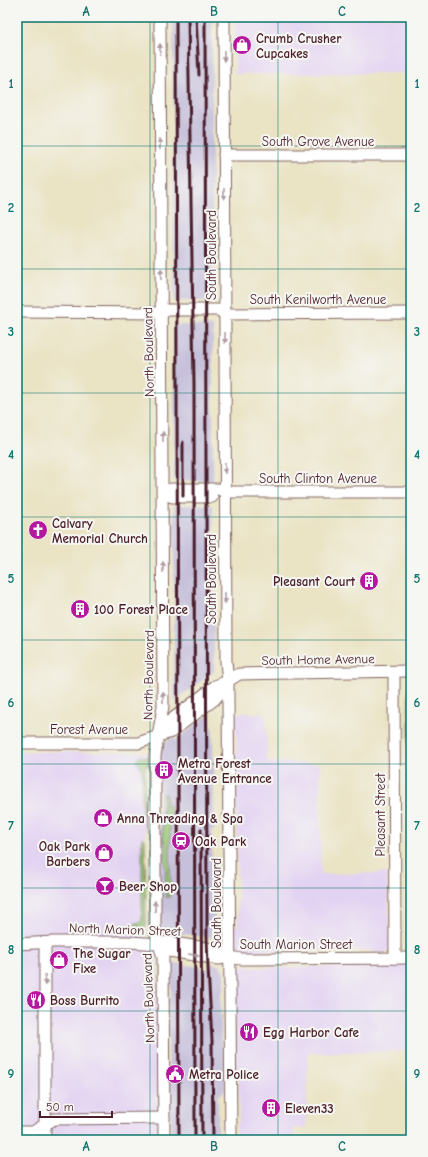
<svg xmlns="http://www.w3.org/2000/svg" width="428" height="1157" viewBox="0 0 428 1157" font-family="'Comic Neue',sans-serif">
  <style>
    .built { fill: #e3d3f2 }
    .industrial { fill: #c6c0da }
    .green { fill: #97c776; stroke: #707350 }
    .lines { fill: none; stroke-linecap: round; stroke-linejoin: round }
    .minor-casing { stroke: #826461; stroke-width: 13 }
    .minor { stroke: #fff; stroke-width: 11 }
    .rail { stroke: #4a1f2b; stroke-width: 3 }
    .oneway { fill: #ae9aa0 }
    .grid { fill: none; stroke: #0f766e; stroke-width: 1; stroke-opacity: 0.55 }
    .labels { text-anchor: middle; stroke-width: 4; stroke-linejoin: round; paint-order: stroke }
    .poi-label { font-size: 13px; font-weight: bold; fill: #4a1f2b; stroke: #f6f6f2; text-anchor: start }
    .street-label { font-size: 13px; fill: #4a1f2b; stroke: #f6f6f2 }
    .neatline { fill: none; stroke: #0f766e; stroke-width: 1.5 }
    .grid-label { font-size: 13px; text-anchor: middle; font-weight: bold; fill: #0f766e }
  </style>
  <rect width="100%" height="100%" fill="#f6f6f2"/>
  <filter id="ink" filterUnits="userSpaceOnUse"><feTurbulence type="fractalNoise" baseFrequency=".025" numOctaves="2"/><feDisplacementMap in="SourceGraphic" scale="8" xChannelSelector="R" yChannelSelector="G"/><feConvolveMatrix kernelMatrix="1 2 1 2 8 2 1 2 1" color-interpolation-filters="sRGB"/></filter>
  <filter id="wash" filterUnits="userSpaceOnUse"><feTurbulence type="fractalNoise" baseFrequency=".012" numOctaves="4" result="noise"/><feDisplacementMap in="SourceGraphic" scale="16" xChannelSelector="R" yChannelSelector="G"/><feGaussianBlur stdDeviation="0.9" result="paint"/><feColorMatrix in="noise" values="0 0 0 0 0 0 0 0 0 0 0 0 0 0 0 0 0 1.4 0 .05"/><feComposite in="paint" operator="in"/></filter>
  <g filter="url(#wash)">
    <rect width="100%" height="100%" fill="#eae3c4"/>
    <!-- built -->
    <g class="built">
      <path d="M235 17H411V73L235 74Z"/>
      <path d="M236 713H266L267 762 320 764 321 874 387 873 390 945 389 950 386 953H375L370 950 262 951 258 954 240 955 236 951 233 945V929L238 924Z"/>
      <path d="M17 752H138L145 753 151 761V768L145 764V908L146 936 157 955 158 1140H17Z"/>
      <path d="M375 964H411V1051L308 1053 306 1128H294V1140H237L236 1125 239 1122V1076L236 1073 234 974 236 969 241 966 247 965 251 968 371 966Z"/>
    </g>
    <!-- industrial -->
    <g class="industrial">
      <path d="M173 17H212V301H174Z"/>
      <path d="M174 325 213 326V481L174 480Z"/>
      <path d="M174 505H213L214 672 174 701Z"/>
      <path d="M211 713V727L213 728 214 830H212V857H214L215 923 212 925V938L171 932V936L164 935 159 931 160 750 163 745 174 736 175 741Z"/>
      <path d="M171 958V962L210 969 211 963 220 965 224 972V989L221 993V1043L225 1056V1090L218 1097V1140H171V1118L169 1114 168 1000 171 998V971L168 967V962Z"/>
    </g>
    <!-- green -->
    <g class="green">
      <rect x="409" y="684" width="2" height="157"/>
      <path d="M139 757H149L151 761V768L145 764V814H142V771L139 763 136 762Z"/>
      <path d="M163 794H166V806H170V897H166L165 841H163Z"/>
      <path d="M142 838 145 839 146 927H135L136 923 142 922Z"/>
    </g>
  </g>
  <g filter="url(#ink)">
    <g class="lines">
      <defs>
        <g id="minor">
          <path d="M160 17 163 706 155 756V932L163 957 164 1140"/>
          <path d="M224 17 226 662 228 681V697L231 1140"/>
          <path d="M224 155H411"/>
          <path d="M17 312 162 313 168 310H218L225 314 411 313"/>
          <path d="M163 492 171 489H219L225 492H411"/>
          <path d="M163 492 172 497H212"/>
          <path d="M394 672 395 958"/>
          <path d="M161 733 171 720 215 686 228 681 239 674 411 671"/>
          <path d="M17 743H138L171 732 215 699 228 682"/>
          <path d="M45 943V1140"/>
          <path d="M17 944 54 942H130L159 944 167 942 219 950 230 957"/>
          <path d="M159 944 169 951 219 959 230 957 240 959 411 958"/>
          <path d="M17 1132H33L54 1119 164 1118"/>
        </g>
      </defs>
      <!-- minor casing -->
      <use href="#minor" class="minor-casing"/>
      <!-- minor -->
      <use href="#minor" class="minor"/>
      <!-- rail -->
      <g class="rail">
        <path d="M176 17 179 1140"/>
        <path d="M188 17 194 384 195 1140"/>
        <path d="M196 17 199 75"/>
        <path d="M205 17 207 937 208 968 212 1040 213 1140"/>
        <path d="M183 442V496"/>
        <path d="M201 829 202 1140"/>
      </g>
    </g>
    <!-- one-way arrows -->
    <defs><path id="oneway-solid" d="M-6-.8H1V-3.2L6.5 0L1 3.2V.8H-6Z"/></defs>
    <g class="oneway">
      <use href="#oneway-solid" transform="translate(160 49) rotate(-90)"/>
      <use href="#oneway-solid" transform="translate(224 56) rotate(90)"/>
      <use href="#oneway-solid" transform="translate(160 144) rotate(-90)"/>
      <use href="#oneway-solid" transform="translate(224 194) rotate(90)"/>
      <use href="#oneway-solid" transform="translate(161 274) rotate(-90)"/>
      <use href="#oneway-solid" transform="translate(225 338) rotate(90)"/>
      <use href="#oneway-solid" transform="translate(163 437) rotate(-90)"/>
      <use href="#oneway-solid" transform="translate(225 468) rotate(90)"/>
      <use href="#oneway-solid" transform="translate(163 567) rotate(-90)"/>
      <use href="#oneway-solid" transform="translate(225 598) rotate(90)"/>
      <use href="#oneway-solid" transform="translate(163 697) rotate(-90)"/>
      <use href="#oneway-solid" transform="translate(155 906) rotate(-90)"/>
      <use href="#oneway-solid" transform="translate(194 955) rotate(9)"/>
      <use href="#oneway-solid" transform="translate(45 980) rotate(90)"/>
    </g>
  </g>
  <!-- grid -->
  <path class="grid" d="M150 17V1140M278 17V1140M17 146H411M17 269H411M17 393H411M17 517H411M17 640H411M17 764H411M17 888H411M17 1011H411"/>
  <!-- icons -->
  <defs>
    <symbol id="shop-disc" viewBox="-11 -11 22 22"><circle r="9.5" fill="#b5179e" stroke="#f6f6f2"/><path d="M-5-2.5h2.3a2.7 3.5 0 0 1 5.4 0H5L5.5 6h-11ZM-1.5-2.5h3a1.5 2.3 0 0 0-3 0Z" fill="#fff"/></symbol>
    <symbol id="church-disc" viewBox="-11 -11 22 22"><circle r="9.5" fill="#b5179e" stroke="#f6f6f2"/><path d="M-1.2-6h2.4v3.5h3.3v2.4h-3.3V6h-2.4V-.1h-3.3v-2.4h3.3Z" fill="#fff"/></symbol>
    <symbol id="building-disc" viewBox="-11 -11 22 22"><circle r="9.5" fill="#b5179e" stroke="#f6f6f2"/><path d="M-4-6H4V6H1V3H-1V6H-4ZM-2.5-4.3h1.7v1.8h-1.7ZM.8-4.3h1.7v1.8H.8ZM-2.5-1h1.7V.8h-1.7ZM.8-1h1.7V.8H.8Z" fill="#fff"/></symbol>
    <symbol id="station-disc" viewBox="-11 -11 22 22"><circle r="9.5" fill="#b5179e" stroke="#f6f6f2"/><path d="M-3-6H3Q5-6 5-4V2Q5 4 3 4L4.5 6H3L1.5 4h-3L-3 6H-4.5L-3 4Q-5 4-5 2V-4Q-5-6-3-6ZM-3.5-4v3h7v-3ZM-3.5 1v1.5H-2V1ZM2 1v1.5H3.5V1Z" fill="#fff"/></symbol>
    <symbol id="bar-disc" viewBox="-11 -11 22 22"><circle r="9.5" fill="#b5179e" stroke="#f6f6f2"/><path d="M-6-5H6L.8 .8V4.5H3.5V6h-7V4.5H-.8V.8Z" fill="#fff"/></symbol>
    <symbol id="restaurant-disc" viewBox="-11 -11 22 22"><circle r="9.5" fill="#b5179e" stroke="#f6f6f2"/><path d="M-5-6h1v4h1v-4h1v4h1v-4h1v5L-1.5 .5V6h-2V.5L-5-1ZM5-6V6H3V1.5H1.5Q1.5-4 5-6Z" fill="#fff"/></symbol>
    <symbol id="civic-disc" viewBox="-11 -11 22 22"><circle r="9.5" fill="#b5179e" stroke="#f6f6f2"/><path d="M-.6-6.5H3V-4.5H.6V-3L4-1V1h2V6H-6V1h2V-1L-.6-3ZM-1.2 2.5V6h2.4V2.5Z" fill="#fff"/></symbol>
  </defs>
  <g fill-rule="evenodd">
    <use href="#shop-disc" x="231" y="34" width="22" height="22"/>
    <use href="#church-disc" x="27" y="519" width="22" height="22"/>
    <use href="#building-disc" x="358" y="570" width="22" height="22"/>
    <use href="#building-disc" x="69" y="598" width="22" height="22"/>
    <use href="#building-disc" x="153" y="759" width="22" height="22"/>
    <use href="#shop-disc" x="92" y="807" width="22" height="22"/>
    <use href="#station-disc" x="170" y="830" width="22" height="22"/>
    <use href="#shop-disc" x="93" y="842" width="22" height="22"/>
    <use href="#bar-disc" x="94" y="875" width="22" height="22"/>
    <use href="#shop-disc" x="48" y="949" width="22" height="22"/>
    <use href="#restaurant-disc" x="25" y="989" width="22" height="22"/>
    <use href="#restaurant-disc" x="238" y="1021" width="22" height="22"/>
    <use href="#civic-disc" x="164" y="1063" width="22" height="22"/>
    <use href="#building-disc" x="260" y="1097" width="22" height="22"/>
  </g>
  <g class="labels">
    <!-- poi labels -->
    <g class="poi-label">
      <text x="256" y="43">Crumb Crusher<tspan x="256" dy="15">Cupcakes</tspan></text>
      <text x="52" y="528">Calvary<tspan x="52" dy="15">Memorial Church</tspan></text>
      <text x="355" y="586" text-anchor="end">Pleasant Court</text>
      <text x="94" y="614">100 Forest Place</text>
      <text x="178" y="768">Metra Forest<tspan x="178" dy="15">Avenue Entrance</tspan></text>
      <text x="117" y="823">Anna Threading &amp; Spa</text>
      <text x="195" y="846">Oak Park</text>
      <text x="90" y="851" text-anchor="end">Oak Park<tspan x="90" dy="15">Barbers</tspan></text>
      <text x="119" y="891">Beer Shop</text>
      <text x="73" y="958">The Sugar<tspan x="73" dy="15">Fixe</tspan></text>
      <text x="50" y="1005">Boss Burrito</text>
      <text x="263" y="1037">Egg Harbor Cafe</text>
      <text x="189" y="1079">Metra Police</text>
      <text x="285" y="1113">Eleven33</text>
    </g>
    <!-- street labels -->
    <g class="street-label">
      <text x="318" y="146">South Grove Avenue</text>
      <text transform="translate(211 255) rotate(-90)" y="5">South Boulevard</text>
      <text x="318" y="304">South Kenilworth Avenue</text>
      <text transform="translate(148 352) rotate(-91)" y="5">North Boulevard</text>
      <text x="318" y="483">South Clinton Avenue</text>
      <text transform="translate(211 579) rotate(-90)" y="5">South Boulevard</text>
      <text transform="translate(318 659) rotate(-1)" y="5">South Home Avenue</text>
      <text transform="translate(148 675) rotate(-89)" y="5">North Boulevard</text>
      <text x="89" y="734">Forest Avenue</text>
      <text transform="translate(380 815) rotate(-90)" y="5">Pleasant Street</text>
      <text transform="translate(216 903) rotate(-90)" y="5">South Boulevard</text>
      <text transform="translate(125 929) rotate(2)" y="5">North Marion Street</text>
      <text x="296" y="949">South Marion Street</text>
      <text transform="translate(148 998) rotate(-92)" y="5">North Boulevard</text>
    </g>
  </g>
  <!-- margin -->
  <rect width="428" height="1157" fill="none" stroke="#f6f6f2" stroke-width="44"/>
  <!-- scale -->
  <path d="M40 1111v6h72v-6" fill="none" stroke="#4a1f2b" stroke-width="2"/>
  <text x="46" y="1111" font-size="12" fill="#4a1f2b" stroke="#f6f6f2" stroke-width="3" paint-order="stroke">50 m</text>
  <rect x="22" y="22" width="384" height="1113" class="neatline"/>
  <g class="grid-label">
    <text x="86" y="16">A</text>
    <text x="214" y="16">B</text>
    <text x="342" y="16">C</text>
    <text x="11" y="88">1</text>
    <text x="417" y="88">1</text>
    <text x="11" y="212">2</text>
    <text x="417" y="212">2</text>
    <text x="11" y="336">3</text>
    <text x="417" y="336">3</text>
    <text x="11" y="459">4</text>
    <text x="417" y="459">4</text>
    <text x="11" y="583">5</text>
    <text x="417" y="583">5</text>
    <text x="11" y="707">6</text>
    <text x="417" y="707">6</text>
    <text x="11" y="830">7</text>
    <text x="417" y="830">7</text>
    <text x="11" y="954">8</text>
    <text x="417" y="954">8</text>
    <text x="11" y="1078">9</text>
    <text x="417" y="1078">9</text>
    <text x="86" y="1151">A</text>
    <text x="214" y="1151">B</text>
    <text x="342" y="1151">C</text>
  </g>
</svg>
